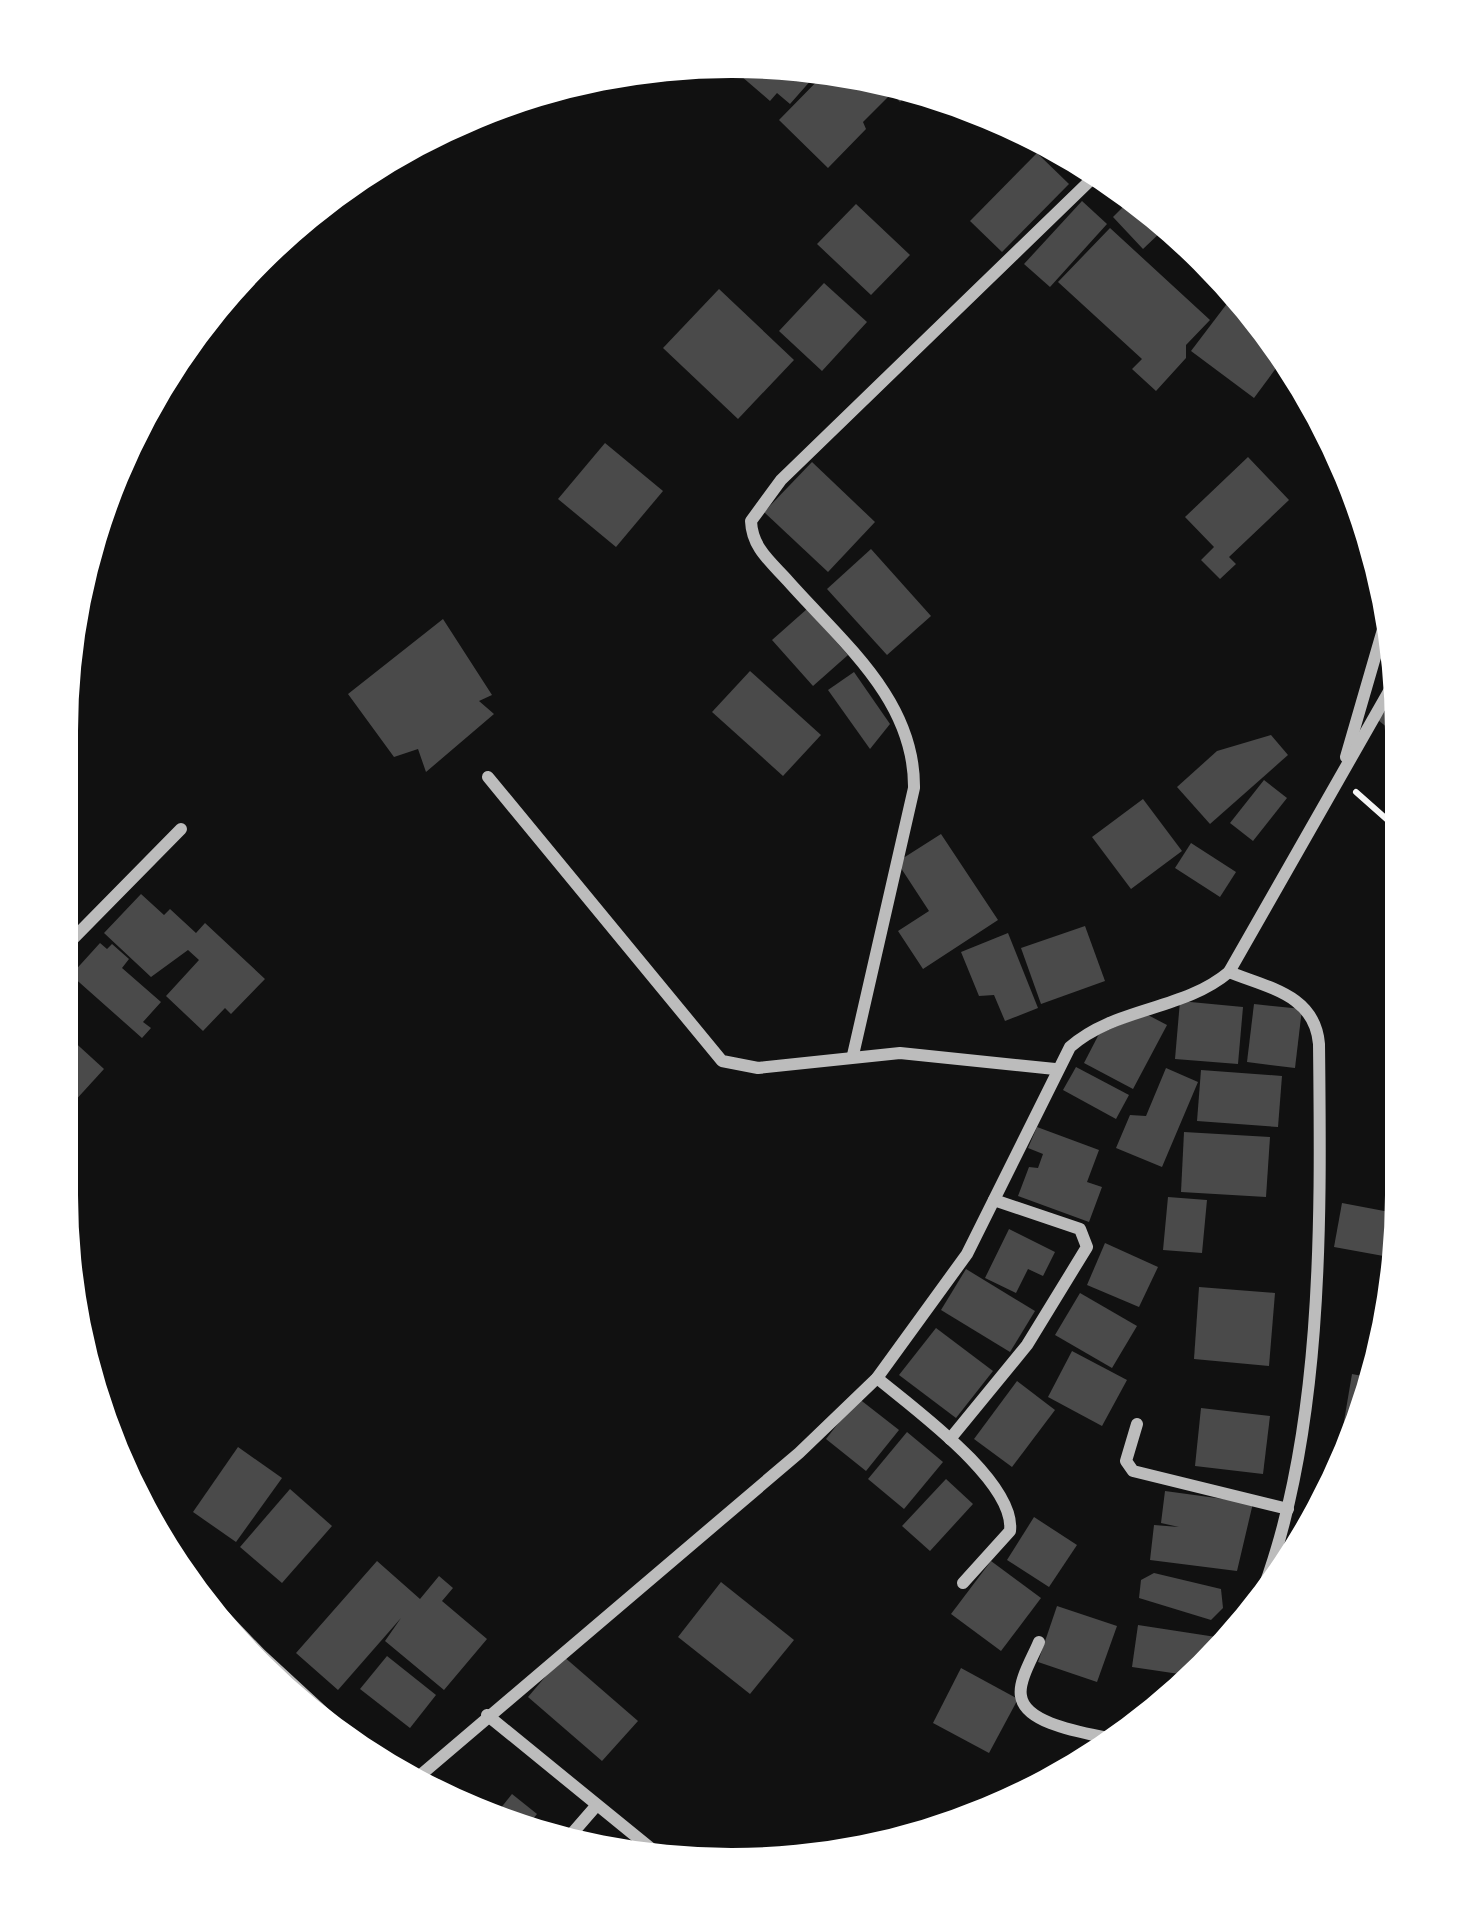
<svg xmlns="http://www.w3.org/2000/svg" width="1463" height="1926" viewBox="0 0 1463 1926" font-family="Ubuntu,sans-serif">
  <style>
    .building { fill: #4a4a4a }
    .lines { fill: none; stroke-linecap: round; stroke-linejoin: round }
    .path { stroke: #f5f5f5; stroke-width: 6 }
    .minor { stroke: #bcbcbc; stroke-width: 12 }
  </style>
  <rect width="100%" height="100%" fill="#111"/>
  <!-- building -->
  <g class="building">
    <path d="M734 70H820L790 104 777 93 770 101Z"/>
    <path d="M828 70H862L911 90 900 102 892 93 863 122 866 129 828 168 779 120Z"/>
    <path d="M1037 153 1069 184 1002 252 970 221Z"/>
    <path d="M1133 197 1164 229 1143 249 1113 217Z"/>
    <path d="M1082 201 1107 224 1050 287 1024 264Z"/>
    <path d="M856 204 910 255 871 295 817 244Z"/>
    <path d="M1110 228 1210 320 1186 345V358L1156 391 1132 369 1142 359 1058 282Z"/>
    <path d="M824 283 867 322 822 371 779 331Z"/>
    <path d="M719 289 794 360 738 419 663 348Z"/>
    <path d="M1232 297 1288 352 1254 398 1191 351Z"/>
    <path d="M605 443 663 491 616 547 558 499Z"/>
    <path d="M1248 457 1289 500 1229 557 1236 564 1220 579 1201 560 1214 547 1185 517Z"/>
    <path d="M812 462 875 522 828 572 764 512Z"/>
    <path d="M871 549 931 616 887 655 827 589Z"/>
    <path d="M807 609 848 655 813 686 772 640Z"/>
    <path d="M443 619 492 695 479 701 494 714 426 772 418 749 394 757 348 694Z"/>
    <path d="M750 671 821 735 783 776 712 712Z"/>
    <path d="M854 672 890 724 870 749 828 690Z"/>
    <path d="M1400 692V738L1378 720Z"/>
    <path d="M1271 735 1288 755 1210 824 1177 787 1217 751Z"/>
    <path d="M1264 780 1287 798 1253 841 1230 823Z"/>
    <path d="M1143 799 1182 851 1131 889 1092 837Z"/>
    <path d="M941 834 998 920 923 969 898 931 929 911 897 862Z"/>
    <path d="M1191 843 1236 872 1220 897 1175 868Z"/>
    <path d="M141 894 164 915 170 909 196 933 205 923 265 979 231 1014 225 1008 203 1031 166 996 199 960 188 950 151 977 104 933Z"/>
    <path d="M1085 926 1105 981 1041 1004 1021 948Z"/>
    <path d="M1008 933 1038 1008 1005 1021 994 995 979 996 961 952Z"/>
    <path d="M100 943 107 949 112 944 129 959 122 968 161 1002 143 1022 151 1028 142 1038 71 975Z"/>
    <path d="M1180 1001 1243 1007 1238 1064 1175 1059Z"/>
    <path d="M1254 1004 1302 1009 1295 1068 1247 1062Z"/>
    <path d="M1146 1014 1167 1025 1133 1089 1084 1063 1099 1034Z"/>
    <path d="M57 1026 104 1069 62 1115 57 1110Z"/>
    <path d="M1076 1067 1129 1095 1116 1119 1063 1090Z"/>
    <path d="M1166 1068 1198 1082 1162 1167 1116 1148 1130 1115 1146 1116Z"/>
    <path d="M1201 1070 1282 1076 1278 1127 1197 1121Z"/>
    <path d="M1037 1127 1099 1150 1087 1182 1102 1187 1089 1222 1018 1196 1029 1167 1038 1168 1043 1154 1028 1148Z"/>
    <path d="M1184 1132 1270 1137 1266 1197 1181 1192Z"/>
    <path d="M1168 1197 1207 1200 1202 1253 1163 1250Z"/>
    <path d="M1342 1203 1400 1214V1259L1334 1247Z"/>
    <path d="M1009 1229 1055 1252 1043 1276 1028 1269 1016 1293 985 1278Z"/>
    <path d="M1105 1243 1158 1267 1139 1307 1087 1285Z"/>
    <path d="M966 1269 1035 1311 1010 1352 941 1310Z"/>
    <path d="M1199 1287 1275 1293 1269 1366 1194 1359Z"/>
    <path d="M1080 1293 1137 1326 1112 1368 1055 1335Z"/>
    <path d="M936 1328 993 1371 956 1418 899 1375Z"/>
    <path d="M1072 1351 1127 1380 1102 1426 1048 1397Z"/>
    <path d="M1352 1374 1378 1379 1358 1436 1342 1433Z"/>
    <path d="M1017 1381 1055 1410 1012 1467 974 1439Z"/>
    <path d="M858 1398 899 1430 866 1471 826 1439Z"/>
    <path d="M1201 1408 1270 1416 1263 1474 1195 1466Z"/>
    <path d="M907 1432 943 1462 904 1509 868 1479Z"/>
    <path d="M238 1447 282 1478 236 1542 193 1512Z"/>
    <path d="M946 1479 973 1504 930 1551 902 1526Z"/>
    <path d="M290 1489 332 1526 282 1583 240 1547Z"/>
    <path d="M1165 1491 1253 1503 1237 1571 1150 1560 1154 1525 1179 1527 1161 1523Z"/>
    <path d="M1034 1517 1077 1545 1049 1587 1007 1560Z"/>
    <path d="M377 1561 420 1599 439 1576 453 1588 442 1601 487 1639 444 1690 385 1641 401 1618 338 1690 296 1653Z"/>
    <path d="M991 1561 1041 1598 1001 1651 951 1614Z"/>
    <path d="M1154 1573 1221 1589 1223 1608 1211 1620 1139 1598 1141 1580Z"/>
    <path d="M721 1582 794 1640 750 1694 678 1637Z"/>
    <path d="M1057 1606 1117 1626 1097 1682 1038 1662Z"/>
    <path d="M1138 1625 1216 1637 1215 1647 1186 1675 1132 1667Z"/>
    <path d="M387 1656 436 1695 410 1728 360 1689Z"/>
    <path d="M563 1656 638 1721 602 1761 528 1697Z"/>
    <path d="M961 1668 1018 1699 989 1753 933 1723Z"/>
    <path d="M429 1774 482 1815 481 1816 417 1789Z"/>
    <path d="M512 1794 537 1814 524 1830 492 1819Z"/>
  </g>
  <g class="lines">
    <!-- path -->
    <path class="path" d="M1356 792 1400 831"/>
    <!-- minor -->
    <g class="minor">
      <path d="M1346 757 1391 602"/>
      <path d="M488 777 722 1061 758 1068 900 1053 1055 1069"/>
      <path d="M58 954 181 829"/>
      <path d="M1229 972C1269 988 1315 995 1319 1044 1321 1221 1324 1438 1258 1603"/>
      <path d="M853 1055 914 788C915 700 843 643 788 581 771 562 752 548 751 521L781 480 1102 169"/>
      <path d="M877 1378C913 1408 1016 1482 1010 1531L963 1583"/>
      <path d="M1137 1424 1126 1461 1133 1471 1288 1509"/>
      <path d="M950 1439 1027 1345 1087 1247 1080 1229 994 1200"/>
      <path d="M171 1561 260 1654 376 1761"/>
      <path d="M1039 1642C1033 1657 1018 1681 1021 1696 1025 1727 1096 1734 1121 1741"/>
      <path d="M487 1715 665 1860"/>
      <path d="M410 1784 799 1453 877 1378 967 1254 1070 1047C1115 1007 1183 1011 1229 972L1400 672"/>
      <path d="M563 1844 596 1806"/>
    </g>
  </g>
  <!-- crop -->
  <path d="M0 0H1463V1926H0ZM731 78H732A653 653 0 0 1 1385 731V1195A653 653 0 0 1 732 1848H731A653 653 0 0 1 78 1195V731A653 653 0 0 1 731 78Z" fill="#fff" fill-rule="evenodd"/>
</svg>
